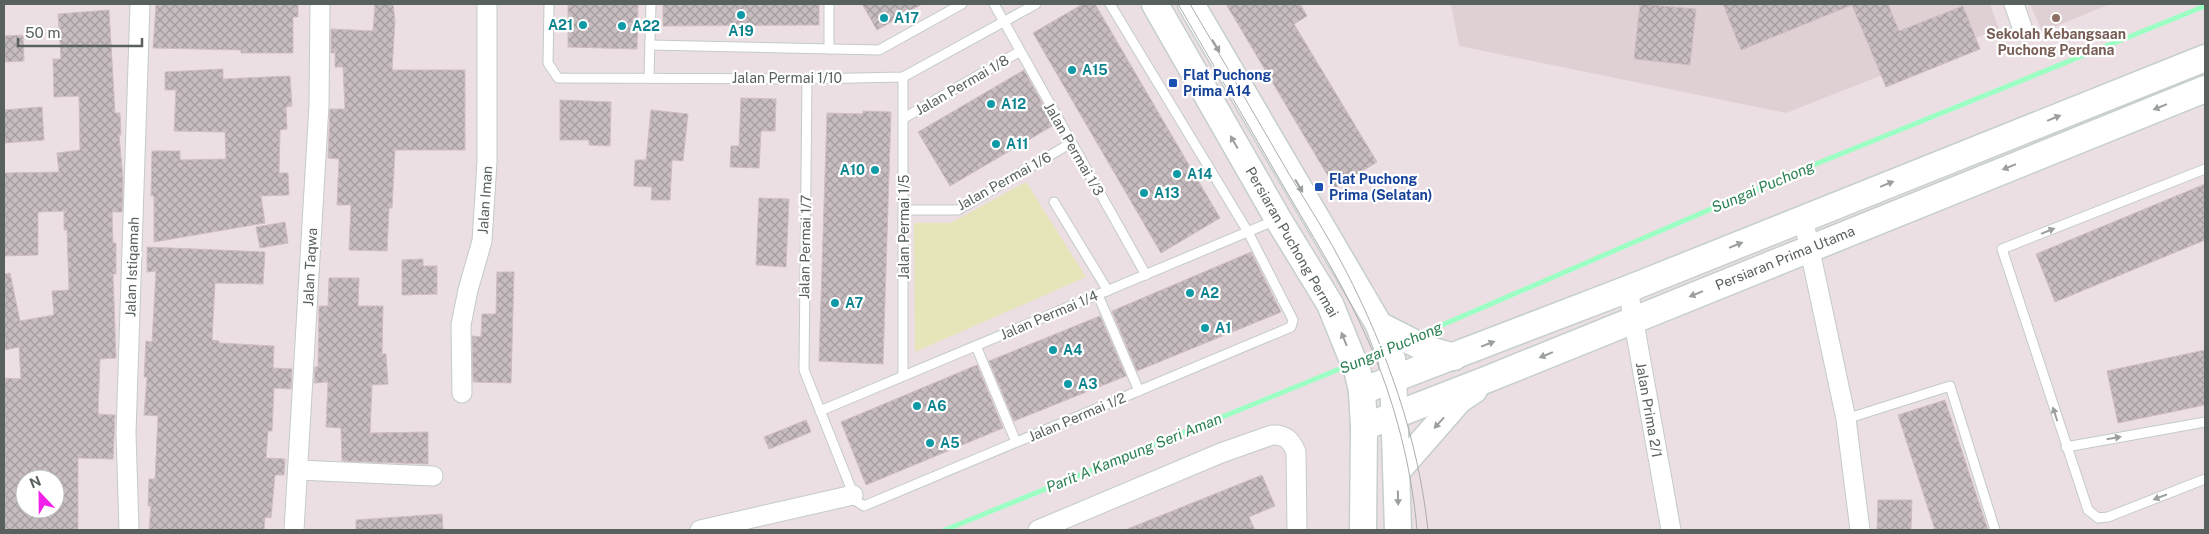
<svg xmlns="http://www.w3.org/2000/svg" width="2209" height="534" viewBox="0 0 2209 534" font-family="'Public Sans',sans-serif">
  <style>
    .education { fill: #dfd0d4 }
    .park { fill: #e6e4b9 }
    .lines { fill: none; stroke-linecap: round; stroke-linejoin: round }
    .stream { stroke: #9cffc3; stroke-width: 5 }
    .building { fill: url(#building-cross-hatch); stroke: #d1bdc4; fill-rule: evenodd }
    .lane-casing { stroke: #c3cbc8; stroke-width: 11 }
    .street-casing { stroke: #c3cbc8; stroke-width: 21 }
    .secondary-casing { stroke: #c5cfcb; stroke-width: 29 }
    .lane { stroke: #fff; stroke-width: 9 }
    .street { stroke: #fff; stroke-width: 19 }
    .secondary { stroke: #fff; stroke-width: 26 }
    .tram { stroke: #abadac; stroke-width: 1 }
    .oneway { fill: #9ba09e }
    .culture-dot { fill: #0f9aa8; stroke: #fff; stroke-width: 2 }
    .education-dot { fill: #8d6e63; stroke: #fff; stroke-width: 2 }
    .transit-dot { fill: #1a4fb4; stroke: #fff; stroke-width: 2 }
    .labels { text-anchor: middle; stroke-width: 4.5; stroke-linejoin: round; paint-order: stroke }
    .culture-label { font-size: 14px; font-weight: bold; fill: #0d838f; stroke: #fff; text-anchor: start }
    .education-label { font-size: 14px; font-weight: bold; fill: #785e54; stroke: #fff }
    .transit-label { font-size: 14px; font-weight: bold; fill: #164399; stroke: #fff; text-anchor: start }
    .street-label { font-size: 14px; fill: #58615d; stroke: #fff }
    .water-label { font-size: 15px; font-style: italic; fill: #2a7f51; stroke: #fff }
  </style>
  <defs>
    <pattern id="building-cross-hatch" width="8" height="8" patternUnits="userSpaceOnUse" patternTransform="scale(1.25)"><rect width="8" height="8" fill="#c7bcbf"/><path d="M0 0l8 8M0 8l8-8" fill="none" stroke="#a49c9e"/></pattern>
  </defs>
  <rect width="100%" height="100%" fill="#ecdfe3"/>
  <!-- education -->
  <g class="education">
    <path d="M1451 4H1990L1999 29 1786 113 1459 46Z"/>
    <path d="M2030 4H2110L2042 32Z"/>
  </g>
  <!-- park -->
  <path class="park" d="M1026 182 1086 277 915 352 914 223H951Z"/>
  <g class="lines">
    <!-- stream -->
    <g class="stream">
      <path d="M1419 335 1806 168 2205 6"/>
      <path d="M1360 361 1382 352"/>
      <path d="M945 530 1347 366"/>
    </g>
  </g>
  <!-- building -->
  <g class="building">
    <path d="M156 4H298V17H293V53H241V50L153 48Z"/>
    <path d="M375 4H393L395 21 392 70H465V150H395L392 208H389L387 251 349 250 351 205H337L339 159 328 158 330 109H345L343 67H335V53H331V29L373 31Z"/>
    <path d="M568 4H638L637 49 568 47Z"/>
    <path d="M663 4H819V25L663 26Z"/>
    <path d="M862 4H922L877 30Z"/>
    <path d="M1083 4H1095L1220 218 1161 253 1033 33Z"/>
    <path d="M1226 4H1300L1307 16 1294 24 1377 162 1335 188Z"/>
    <path d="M1640 4 1696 9 1690 65 1634 59Z"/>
    <path d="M1723 4H1888L1899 31 1963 6 1980 49 1886 87 1852 5 1741 50Z"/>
    <path d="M109 10 115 113H120L121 135H119L123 179 122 212H112L113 243H116V274H113L116 358 100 359 98 414 115 415 113 459 78 458V530H4V378L21 379 19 347 4 350V274L10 273 20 321 54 315 52 291 69 290 67 230H64V211L38 212V255L4 256V173L59 172 57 153 80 150 79 96 54 97 53 59H61L58 14ZM24 479H55V509H23Z"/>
    <path d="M23 35 24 61 5 62 4 36Z"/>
    <path d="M223 69V79L290 76 292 106 286 107 287 129 280 130 279 173H288L289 195 261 196 265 223 154 242V196H151L152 151H180V160L226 159 225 132 174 131 176 90H165V72Z"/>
    <path d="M1024 70 1054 125 950 186 918 132Z"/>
    <path d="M741 98 776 99 775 131H761L759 168 730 167 731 146H739Z"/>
    <path d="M560 100 611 102 610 146 589 145V140H560Z"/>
    <path d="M42 107 44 140 4 143V110Z"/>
    <path d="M651 110 688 114 683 161 672 160 670 200H651L652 187 634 186 635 160H646Z"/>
    <path d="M863 111 891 112 883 364 819 361 827 113 863 114Z"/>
    <path d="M2205 184V240L2055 302 2036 254Z"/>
    <path d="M759 198 789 199 786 267 756 265Z"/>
    <path d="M285 222 288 243 260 248 256 227Z"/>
    <path d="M147 247 265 252 263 284 215 283 212 340 219 341V343L274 346 273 368 292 369 291 389 274 388 272 431H268L266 458 285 459 284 475H275L271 518 265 517 264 530H149L151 506H148L149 479H155L158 416 144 415 147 377H144L146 341 152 342 156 271 147 272Z"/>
    <path d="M1251 252 1281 312 1137 371 1112 311Z"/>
    <path d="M423 259V266H437V294L402 295V260Z"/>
    <path d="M497 272H514L511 383 473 382 472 336 481 337 482 314H496Z"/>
    <path d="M329 278H359L358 306H383L382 354H386L388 384 372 385 370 433 428 432V464L342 461 341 428 326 427 328 382 314 383 315 367H318L319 306H328Z"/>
    <path d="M1100 316 1126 376 1014 421 989 361Z"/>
    <path d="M2205 350V405L2118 423 2107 371Z"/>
    <path d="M977 365 1003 428 866 485 841 422Z"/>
    <path d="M1945 400 1988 530H1935L1898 415Z"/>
    <path d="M806 420 811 432 769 449 764 437Z"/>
    <path d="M1262 475 1275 506 1249 517 1255 530H1125Z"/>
    <path d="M1878 500H1912L1911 530H1877Z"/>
    <path d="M442 514 443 530H356V520Z"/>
  </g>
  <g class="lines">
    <defs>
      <g id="lane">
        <path d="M549 4 548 63 558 78 807 79 903 77 1036 4"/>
        <path d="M829 4V49"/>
        <path d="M994 4 1146 275"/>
        <path d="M650 45 879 50 962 4"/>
        <path d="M649 77 651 4"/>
        <path d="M903 77V376"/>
        <path d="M807 79 804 370 856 501 864 506 1291 327 1293 320 1248 232 1110 4"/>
        <path d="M904 118 1019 52"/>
        <path d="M2205 169 2002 249 2088 510 2098 518 2108 517 2205 479"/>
        <path d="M1054 202 1108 291"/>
        <path d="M904 210H958L1071 143"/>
        <path d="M1098 295 1139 391"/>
        <path d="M976 346 1016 442"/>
        <path d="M820 411 1276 220"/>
        <path d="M1846 419 1950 386 1995 530"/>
        <path d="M2066 447 2205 422"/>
      </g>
      <g id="street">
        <path d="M2014 4 2022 27"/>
        <path d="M1803 218 1846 419 1860 530"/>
        <path d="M1628 289 1671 530"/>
        <path d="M462 393 461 325 468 290 482 241 487 162V4"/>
        <path d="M298 470 433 476"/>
        <path d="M129 530 126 433 140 4"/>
        <path d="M294 530 319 105 320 4"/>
        <path d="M700 530 853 495"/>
        <path d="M1038 530 1221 453 1272 435C1285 434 1291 440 1296 452L1297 530"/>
      </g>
      <g id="secondary">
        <path d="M1155 4 1278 219 1330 304 1358 373 1362 391 1364 427 1363 530"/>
        <path d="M1191 4 1379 325 1392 359 1393 370 1398 530"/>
        <path d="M1379 325 1426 349 1454 357"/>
        <path d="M1362 391 1628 289 2205 58"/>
        <path d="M1364 427 1488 379 2205 89"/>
        <path d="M1398 470 1459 400 1474 390"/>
      </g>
    </defs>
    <!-- lane casing -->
    <use href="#lane" class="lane-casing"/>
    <!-- street casing -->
    <use href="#street" class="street-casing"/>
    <!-- secondary casing -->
    <use href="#secondary" class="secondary-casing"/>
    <!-- lane -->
    <use href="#lane" class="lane"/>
    <!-- street -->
    <use href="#street" class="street"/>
    <!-- secondary -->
    <use href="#secondary" class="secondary"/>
    <!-- tram -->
    <g class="tram">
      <path d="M1178 4C1213 65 1249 126 1284 187 1310 232 1338 276 1360 323 1391 387 1411 460 1417 530"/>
      <path d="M1190 4C1223 60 1256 117 1289 174 1308 205 1328 236 1345 269 1387 351 1418 437 1428 530"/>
    </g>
  </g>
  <!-- one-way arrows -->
  <defs><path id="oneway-solid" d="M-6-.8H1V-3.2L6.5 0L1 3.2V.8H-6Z" transform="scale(1.25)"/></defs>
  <g class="oneway">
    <use href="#oneway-solid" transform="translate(1216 46) rotate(59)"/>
    <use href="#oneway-solid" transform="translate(2160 107) rotate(158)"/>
    <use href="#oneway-solid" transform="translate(2054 118) rotate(-22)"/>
    <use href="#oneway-solid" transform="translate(1234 142) rotate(-120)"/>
    <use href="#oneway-solid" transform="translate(2009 167) rotate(158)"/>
    <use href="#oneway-solid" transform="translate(1887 184) rotate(-22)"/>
    <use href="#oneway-solid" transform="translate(1299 186) rotate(59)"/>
    <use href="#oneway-solid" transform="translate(2048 231) rotate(-22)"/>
    <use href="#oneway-solid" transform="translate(1736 245) rotate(-22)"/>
    <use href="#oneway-solid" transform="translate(1696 294) rotate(158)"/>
    <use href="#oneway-solid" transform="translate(1344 339) rotate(-112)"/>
    <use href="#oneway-solid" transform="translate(1488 344) rotate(-21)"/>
    <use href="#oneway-solid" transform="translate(1546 355) rotate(158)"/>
    <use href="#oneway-solid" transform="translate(2055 414) rotate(-108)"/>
    <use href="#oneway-solid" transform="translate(1439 423) rotate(132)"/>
    <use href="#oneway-solid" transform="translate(2114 438) rotate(-10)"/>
    <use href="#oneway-solid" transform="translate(2160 497) rotate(159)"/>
    <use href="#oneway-solid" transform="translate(1398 498) rotate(89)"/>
  </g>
  <!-- markers -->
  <g class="culture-dot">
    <circle cx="741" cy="15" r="5"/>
    <circle cx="884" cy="18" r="5"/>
    <circle cx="583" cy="25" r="5"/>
    <circle cx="622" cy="26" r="5"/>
    <circle cx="1072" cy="70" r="5"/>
    <circle cx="991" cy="104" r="5"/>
    <circle cx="996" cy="144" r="5"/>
    <circle cx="875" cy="170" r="5"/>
    <circle cx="1177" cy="174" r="5"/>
    <circle cx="1144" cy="193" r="5"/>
    <circle cx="1190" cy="293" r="5"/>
    <circle cx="835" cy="303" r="5"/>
    <circle cx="1205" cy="328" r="5"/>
    <circle cx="1053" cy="350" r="5"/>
    <circle cx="1068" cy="384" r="5"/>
    <circle cx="917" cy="406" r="5"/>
    <circle cx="930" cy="443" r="5"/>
  </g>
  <circle class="education-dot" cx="2056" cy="18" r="5"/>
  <g class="transit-dot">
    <rect x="1168" y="78" width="10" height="10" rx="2.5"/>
    <rect x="1314" y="182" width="10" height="10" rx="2.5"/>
  </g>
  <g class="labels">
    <!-- culture labels -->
    <g class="culture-label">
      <text x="894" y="23">A17</text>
      <text x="573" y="30" text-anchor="end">A21</text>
      <text x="632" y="31">A22</text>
      <text x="741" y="36" text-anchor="middle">A19</text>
      <text x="1082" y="75">A15</text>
      <text x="1001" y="109">A12</text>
      <text x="1006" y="149">A11</text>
      <text x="865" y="175" text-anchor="end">A10</text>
      <text x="1187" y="179">A14</text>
      <text x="1154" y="198">A13</text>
      <text x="1200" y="298">A2</text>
      <text x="845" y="308">A7</text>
      <text x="1215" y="333">A1</text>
      <text x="1063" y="355">A4</text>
      <text x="1078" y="389">A3</text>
      <text x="927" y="411">A6</text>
      <text x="940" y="448">A5</text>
    </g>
    <!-- education labels -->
    <g class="education-label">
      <text x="2056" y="39">Sekolah Kebangsaan<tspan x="2056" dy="16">Puchong Perdana</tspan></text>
    </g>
    <!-- transit labels -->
    <g class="transit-label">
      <text x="1183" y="80">Flat Puchong<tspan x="1183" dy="16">Prima A14</tspan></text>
      <text x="1329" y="184">Flat Puchong<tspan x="1329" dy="16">Prima (Selatan)</tspan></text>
    </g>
    <!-- street labels -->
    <g class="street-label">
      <text x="787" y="83">Jalan Permai 1/10</text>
      <text transform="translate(962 85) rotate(-30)" y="5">Jalan Permai 1/8</text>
      <text transform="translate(1074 149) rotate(60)" y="5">Jalan Permai 1/3</text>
      <text transform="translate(1004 181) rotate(-29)" y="5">Jalan Permai 1/6</text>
      <text transform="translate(485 200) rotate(-86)" y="5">Jalan Iman</text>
      <text transform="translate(904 227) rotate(-90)" y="5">Jalan Permai 1/5</text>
      <text transform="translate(1292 242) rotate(60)" y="5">Persiaran Puchong Permai</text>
      <text transform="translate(805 247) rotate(-89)" y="5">Jalan Permai 1/7</text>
      <text transform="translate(1785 258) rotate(-22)" y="5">Persiaran Prima Utama</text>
      <text transform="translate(132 267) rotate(-88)" y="5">Jalan Istiqamah</text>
      <text transform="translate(310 267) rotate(-87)" y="5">Jalan Taqwa</text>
      <text transform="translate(1049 315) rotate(-23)" y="5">Jalan Permai 1/4</text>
      <text transform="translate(1649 410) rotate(80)" y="5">Jalan Prima 2/1</text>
      <text transform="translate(1077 417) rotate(-23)" y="5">Jalan Permai 1/2</text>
    </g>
    <!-- water labels -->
    <g class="water-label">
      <text transform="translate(1763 187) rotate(-23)" y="5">Sungai Puchong</text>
      <text transform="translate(1391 348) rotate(-23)" y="5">Sungai Puchong</text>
      <text transform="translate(1134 453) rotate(-22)" y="5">Parit A Kampung Seri Aman</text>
    </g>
  </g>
  <!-- border -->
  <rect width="2209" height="534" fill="none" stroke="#58615d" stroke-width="10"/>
  <!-- north arrow -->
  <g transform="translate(40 494) rotate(338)"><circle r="24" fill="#ffffff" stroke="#bcc0be"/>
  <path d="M0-4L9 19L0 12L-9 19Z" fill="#f220eb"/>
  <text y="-8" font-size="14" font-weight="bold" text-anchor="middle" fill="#58615d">N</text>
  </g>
  <!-- scale -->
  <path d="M18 38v8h124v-8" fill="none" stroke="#58615d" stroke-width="2.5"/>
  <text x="25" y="38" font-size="15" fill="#58615d" stroke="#ffffff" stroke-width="4" paint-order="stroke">50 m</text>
</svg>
